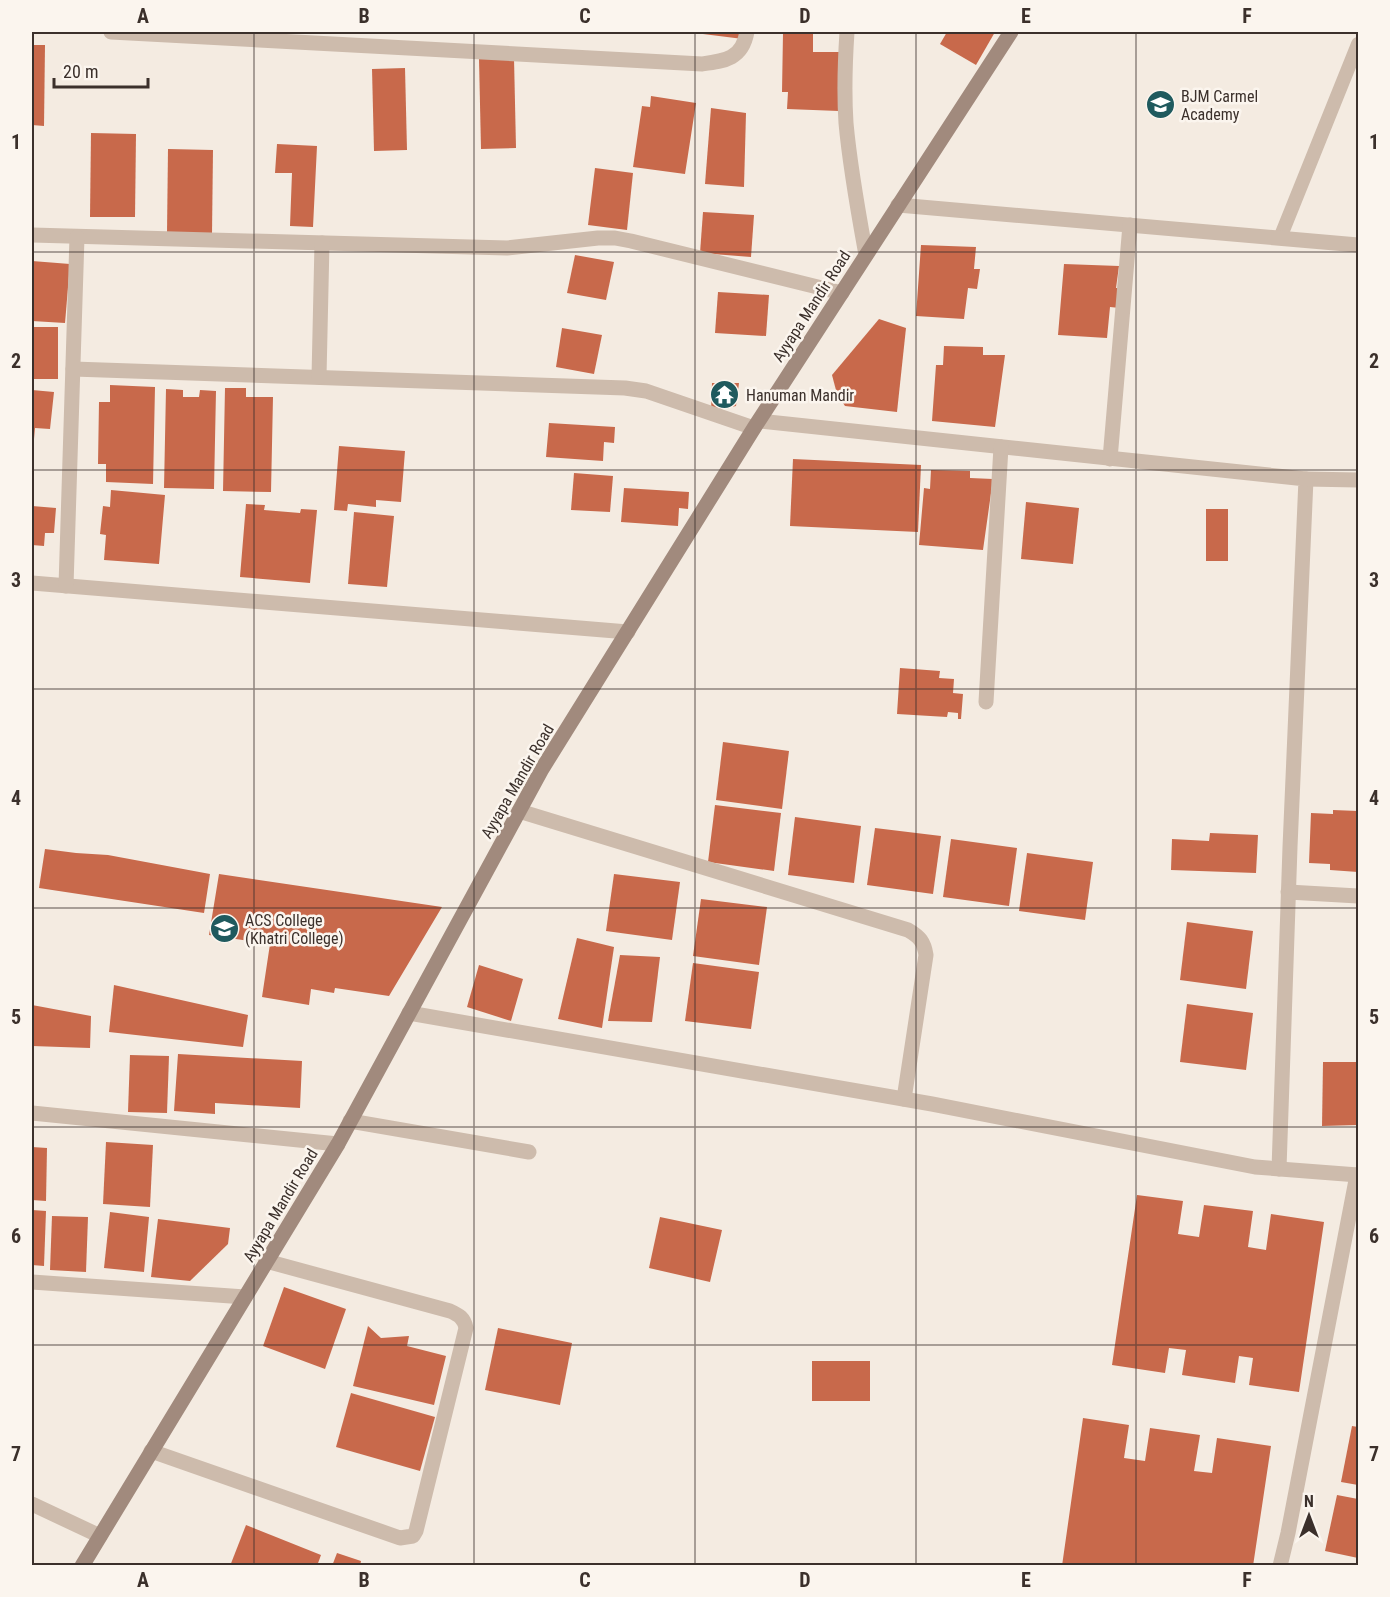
<svg xmlns="http://www.w3.org/2000/svg" width="1390" height="1597" viewBox="0 0 1390 1597" font-family="'Roboto Condensed',sans-serif">
  <style>
    .building { fill: #c8694b }
    .lines { fill: none; stroke-linecap: round; stroke-linejoin: round }
    .lane { stroke: #cdbbac; stroke-width: 14 }
    .street { stroke: #cdbbac; stroke-width: 15 }
    .secondary { stroke: #a18a7d; stroke-width: 15 }
    .grid { fill: none; stroke: #3b302b; stroke-width: 1.5; stroke-opacity: 0.55 }
    .labels { text-anchor: middle; stroke-width: 5; stroke-linejoin: round; paint-order: stroke }
    .poi-label { font-size: 16px; fill: #3b302b; stroke: #fbf5ee; text-anchor: start }
    .street-label { font-size: 16px; fill: #3b302b; stroke: #fbf5ee }
    .neatline { fill: none; stroke: #3b302b; stroke-width: 2 }
    .grid-label { font-size: 20px; text-anchor: middle; font-weight: bold; fill: #3b302b }
  </style>
  <rect width="100%" height="100%" fill="#f4ebe1"/>
  <!-- building -->
  <g class="building">
    <path d="M696 32H744L743 39 695 33Z"/>
    <path d="M947 32H995L976 65 940 44Z"/>
    <path d="M783 33 813 34V52H841L839 111 787 109 788 92H782Z"/>
    <path d="M32 45H45L44 126 32 125Z"/>
    <path d="M514 58 516 148 481 149 479 59Z"/>
    <path d="M405 68 407 150 374 151 372 69Z"/>
    <path d="M651 96 696 103 685 174 633 167 642 106 650 107Z"/>
    <path d="M711 108 746 113 744 187 705 184Z"/>
    <path d="M91 133 136 134 135 217H90Z"/>
    <path d="M277 144 317 146 313 227 290 226 292 173H275Z"/>
    <path d="M168 149 213 150 212 234 167 233Z"/>
    <path d="M595 168 633 173 627 230 588 225Z"/>
    <path d="M703 212 754 215 751 257 700 253Z"/>
    <path d="M921 245 976 247 974 269H980L977 289 968 288 964 319 916 316Z"/>
    <path d="M575 255 614 262 606 300 567 293Z"/>
    <path d="M32 261 70 264 65 323 32 321Z"/>
    <path d="M1064 264 1119 266 1116 288H1122L1120 308 1110 307 1107 338 1058 335Z"/>
    <path d="M718 292 769 295 766 336 715 333Z"/>
    <path d="M879 319 906 328 897 412 845 406 837 394 832 375Z"/>
    <rect x="32" y="327" width="26" height="52"/>
    <path d="M562 328 602 335 594 374 556 367Z"/>
    <path d="M944 346 983 347V355H1005L995 427 932 421 936 365H943Z"/>
    <path d="M712 383H739L736 406 711 412Z"/>
    <path d="M110 385 155 387 153 484 106 482V464H98L99 402H110Z"/>
    <path d="M225 388H246V397H273L271 492 223 491Z"/>
    <path d="M166 389 183 390V397H199L200 390 216 391 214 489 164 488Z"/>
    <path d="M32 390 54 392 50 429 35 428 33 450H32Z"/>
    <path d="M549 423 615 427 614 443 604 442 603 461 546 457Z"/>
    <path d="M339 446 405 451 401 502 376 500V507L348 504 347 511 334 510Z"/>
    <path d="M793 459 921 465 918 532 790 526Z"/>
    <path d="M931 470 970 471V478L993 479 983 550 919 545 924 488 930 489Z"/>
    <path d="M574 473 613 476 610 512 571 510Z"/>
    <path d="M624 488 689 492 688 509 679 508 678 526 621 522Z"/>
    <path d="M111 490 165 495 159 564 104 560 106 535 100 534 103 506 110 507Z"/>
    <path d="M1026 502 1079 508 1073 564 1021 559Z"/>
    <path d="M246 504 265 505 264 510 300 513 301 509 317 510 310 583 240 577Z"/>
    <path d="M32 506 56 508 54 533H45L44 546 32 545Z"/>
    <rect x="1206" y="509" width="22" height="52"/>
    <path d="M354 512 394 516 387 587 348 584Z"/>
    <path d="M900 668 940 671 939 678 954 679 953 693 963 694 961 719H958V713L948 712 947 717 897 714Z"/>
    <path d="M723 742 789 751 782 809 716 800Z"/>
    <path d="M715 805 781 813 774 871 708 862Z"/>
    <path d="M1333 810 1358 811V872L1330 870V864L1309 863 1311 813 1333 814Z"/>
    <path d="M795 817 861 826 854 883 788 875Z"/>
    <path d="M875 828 941 836 933 894 867 885Z"/>
    <path d="M1210 833 1258 835 1256 873 1171 870 1172 839 1209 841Z"/>
    <path d="M951 839 1017 848 1009 906 943 897Z"/>
    <path d="M45 849 76 853 108 855 210 874 204 913 39 888Z"/>
    <path d="M1027 853 1093 862 1085 920 1019 911Z"/>
    <path d="M219 874 442 907 389 996 335 988 334 993 311 989 309 1005 262 997 270 944 209 935Z"/>
    <path d="M614 874 680 882 672 940 606 931Z"/>
    <path d="M701 899 767 907 759 965 693 956Z"/>
    <path d="M1187 922 1253 931 1246 989 1180 980Z"/>
    <path d="M577 938 614 947 602 1028 558 1019Z"/>
    <path d="M620 955 660 957 652 1022 608 1021Z"/>
    <path d="M693 963 759 972 751 1029 685 1021Z"/>
    <path d="M479 965 523 979 511 1021 467 1007Z"/>
    <path d="M114 985 248 1015 243 1047 109 1032Z"/>
    <path d="M1187 1004 1253 1013 1246 1070 1180 1062Z"/>
    <path d="M32 1005 91 1016 90 1048 32 1046Z"/>
    <path d="M178 1054 302 1061 300 1108 215 1103V1114L174 1111Z"/>
    <path d="M130 1055 169 1056 167 1113 128 1112Z"/>
    <path d="M1323 1062H1358V1125L1322 1126Z"/>
    <path d="M106 1142 153 1145 150 1207 103 1204Z"/>
    <path d="M32 1147 47 1148 46 1201 32 1200Z"/>
    <path d="M1137 1195 1183 1201 1178 1234 1199 1237 1204 1205 1253 1211 1248 1247 1266 1250 1271 1214 1324 1222 1299 1392 1249 1385 1253 1358 1239 1356 1235 1383 1182 1375 1186 1350 1169 1348 1165 1373 1112 1365Z"/>
    <path d="M32 1210 46 1211 44 1266 32 1265Z"/>
    <path d="M110 1212 149 1217 144 1272 104 1268Z"/>
    <path d="M52 1216 88 1217 86 1272 50 1270Z"/>
    <path d="M660 1217 722 1230 710 1282 649 1268Z"/>
    <path d="M158 1219 230 1228 228 1244 190 1281 151 1277Z"/>
    <path d="M284 1287 346 1309 325 1369 263 1346Z"/>
    <path d="M368 1326 381 1338 409 1336 407 1346 446 1356 434 1405 353 1386Z"/>
    <path d="M498 1328 572 1343 560 1405 485 1390Z"/>
    <rect x="812" y="1361" width="58" height="40"/>
    <path d="M351 1393 435 1417 420 1471 336 1447Z"/>
    <path d="M1083 1418 1129 1425 1124 1458 1145 1461 1150 1428 1200 1435 1194 1471 1212 1473 1217 1438 1271 1446 1253 1566H1062Z"/>
    <path d="M1352 1426 1358 1427V1485L1341 1482Z"/>
    <path d="M1337 1495 1358 1499V1558L1325 1551Z"/>
    <path d="M246 1525 321 1555 317 1566H230Z"/>
    <path d="M337 1553 361 1561 360 1566H332Z"/>
  </g>
  <g class="lines">
    <!-- lane -->
    <path class="lane" d="M1280 238 1358 44"/>
    <!-- street -->
    <g class="street">
      <path d="M111 32 702 64C725 61 742 59 747 32"/>
      <path d="M847 32C845 62 844 93 846 123 850 168 858 211 866 255"/>
      <path d="M898 205 1358 245"/>
      <path d="M32 235 507 248 598 238H615L631 241 842 293"/>
      <path d="M73 369 625 388 646 391 754 428"/>
      <path d="M319 377 322 243"/>
      <path d="M759 421 1306 479 1290 847 1279 1169"/>
      <path d="M1110 459 1130 225"/>
      <path d="M1306 479 1358 480"/>
      <path d="M32 583 628 632"/>
      <path d="M66 586 77 237"/>
      <path d="M986 702 1001 447"/>
      <path d="M519 811 908 930C920 937 924 942 926 955L904 1099"/>
      <path d="M1288 892 1358 896"/>
      <path d="M409 1013 932 1104 1255 1167 1358 1175"/>
      <path d="M32 1113 338 1144"/>
      <path d="M350 1121 529 1152"/>
      <path d="M32 1282 245 1297"/>
      <path d="M151 1451 400 1538 413 1536 416 1531 466 1328C464 1318 459 1315 450 1311L266 1261"/>
      <path d="M32 1504 100 1536"/>
      <path d="M1280 1566 1288 1533 1357 1175"/>
    </g>
    <!-- secondary -->
    <path class="secondary" d="M82 1566 338 1144 542 769 754 428 1011 32"/>
  </g>
  <!-- grid -->
  <path class="grid" d="M254 32V1566M474 32V1566M695 32V1566M916 32V1566M1136 32V1566M32 252H1358M32 470H1358M32 689H1358M32 908H1358M32 1127H1358M32 1345H1358"/>
  <!-- icons -->
  <defs>
    <symbol id="school-disc" viewBox="-11 -11 22 22"><circle r="9.5" fill="#1f5a5e" stroke="#fbf5ee"/><path d="M0-5L7-2L0 1L-7-2ZM-4 1L0 2.5L4 1V4Q0 6-4 4Z" fill="#fff"/></symbol>
    <symbol id="temple-disc" viewBox="-11 -11 22 22"><circle r="9.5" fill="#1f5a5e" stroke="#fbf5ee"/><path d="M0-6L5-2H3V0L6.5 2.5H4V6H1.5V3h-3V6H-4V2.5H-6.5L-3 0V-2H-5Z" fill="#fff"/></symbol>
    <symbol id="university-disc" viewBox="-11 -11 22 22"><circle r="9.5" fill="#1f5a5e" stroke="#fbf5ee"/><path d="M0-5L7-2L0 1L-7-2ZM-4 1L0 2.5L4 1V4Q0 6-4 4Z" fill="#fff"/></symbol>
  </defs>
  <g fill-rule="evenodd">
    <use href="#school-disc" x="1144" y="88" width="33" height="33"/>
    <use href="#temple-disc" x="708" y="378" width="33" height="33"/>
    <use href="#university-disc" x="208" y="912" width="33" height="33"/>
  </g>
  <g class="labels">
    <!-- poi labels -->
    <g class="poi-label">
      <text x="1181" y="102">BJM Carmel<tspan x="1181" dy="18">Academy</tspan></text>
      <text x="746" y="401">Hanuman Mandir</text>
      <text x="245" y="926">ACS College<tspan x="245" dy="18">(Khatri College)</tspan></text>
    </g>
    <!-- street labels -->
    <g class="street-label">
      <text transform="translate(811 306) rotate(-57)" y="6">Ayyapa Mandir Road</text>
      <text transform="translate(517 781) rotate(-60)" y="6">Ayyapa Mandir Road</text>
      <text transform="translate(280 1205) rotate(-59)" y="6">Ayyapa Mandir Road</text>
    </g>
  </g>
  <!-- border -->
  <rect width="1390" height="1597" fill="none" stroke="#fbf5ee" stroke-width="66"/>
  <!-- north arrow -->
  <g transform="translate(1309 1516)" stroke="#fbf5ee" stroke-width="4.5" paint-order="stroke">
  <path d="M0-4.5L10 22L0 15L-10 22Z" fill="#3b302b"/>
  <text y="-9" font-size="16" font-weight="bold" text-anchor="middle" fill="#3b302b">N</text>
  </g>
  <!-- scale -->
  <path d="M54 78v9h94v-9" fill="none" stroke="#3b302b" stroke-width="3"/>
  <text x="63" y="78" font-size="18" fill="#3b302b" stroke="#fbf5ee" stroke-width="4.5" paint-order="stroke">20 m</text>
  <rect x="33" y="33" width="1324" height="1531" class="neatline"/>
  <g class="grid-label">
    <text x="143" y="23">A</text>
    <text x="364" y="23">B</text>
    <text x="585" y="23">C</text>
    <text x="805" y="23">D</text>
    <text x="1026" y="23">E</text>
    <text x="1247" y="23">F</text>
    <text x="16" y="149">1</text>
    <text x="1374" y="149">1</text>
    <text x="16" y="368">2</text>
    <text x="1374" y="368">2</text>
    <text x="16" y="587">3</text>
    <text x="1374" y="587">3</text>
    <text x="16" y="805">4</text>
    <text x="1374" y="805">4</text>
    <text x="16" y="1024">5</text>
    <text x="1374" y="1024">5</text>
    <text x="16" y="1243">6</text>
    <text x="1374" y="1243">6</text>
    <text x="16" y="1461">7</text>
    <text x="1374" y="1461">7</text>
    <text x="143" y="1587">A</text>
    <text x="364" y="1587">B</text>
    <text x="585" y="1587">C</text>
    <text x="805" y="1587">D</text>
    <text x="1026" y="1587">E</text>
    <text x="1247" y="1587">F</text>
  </g>
</svg>
